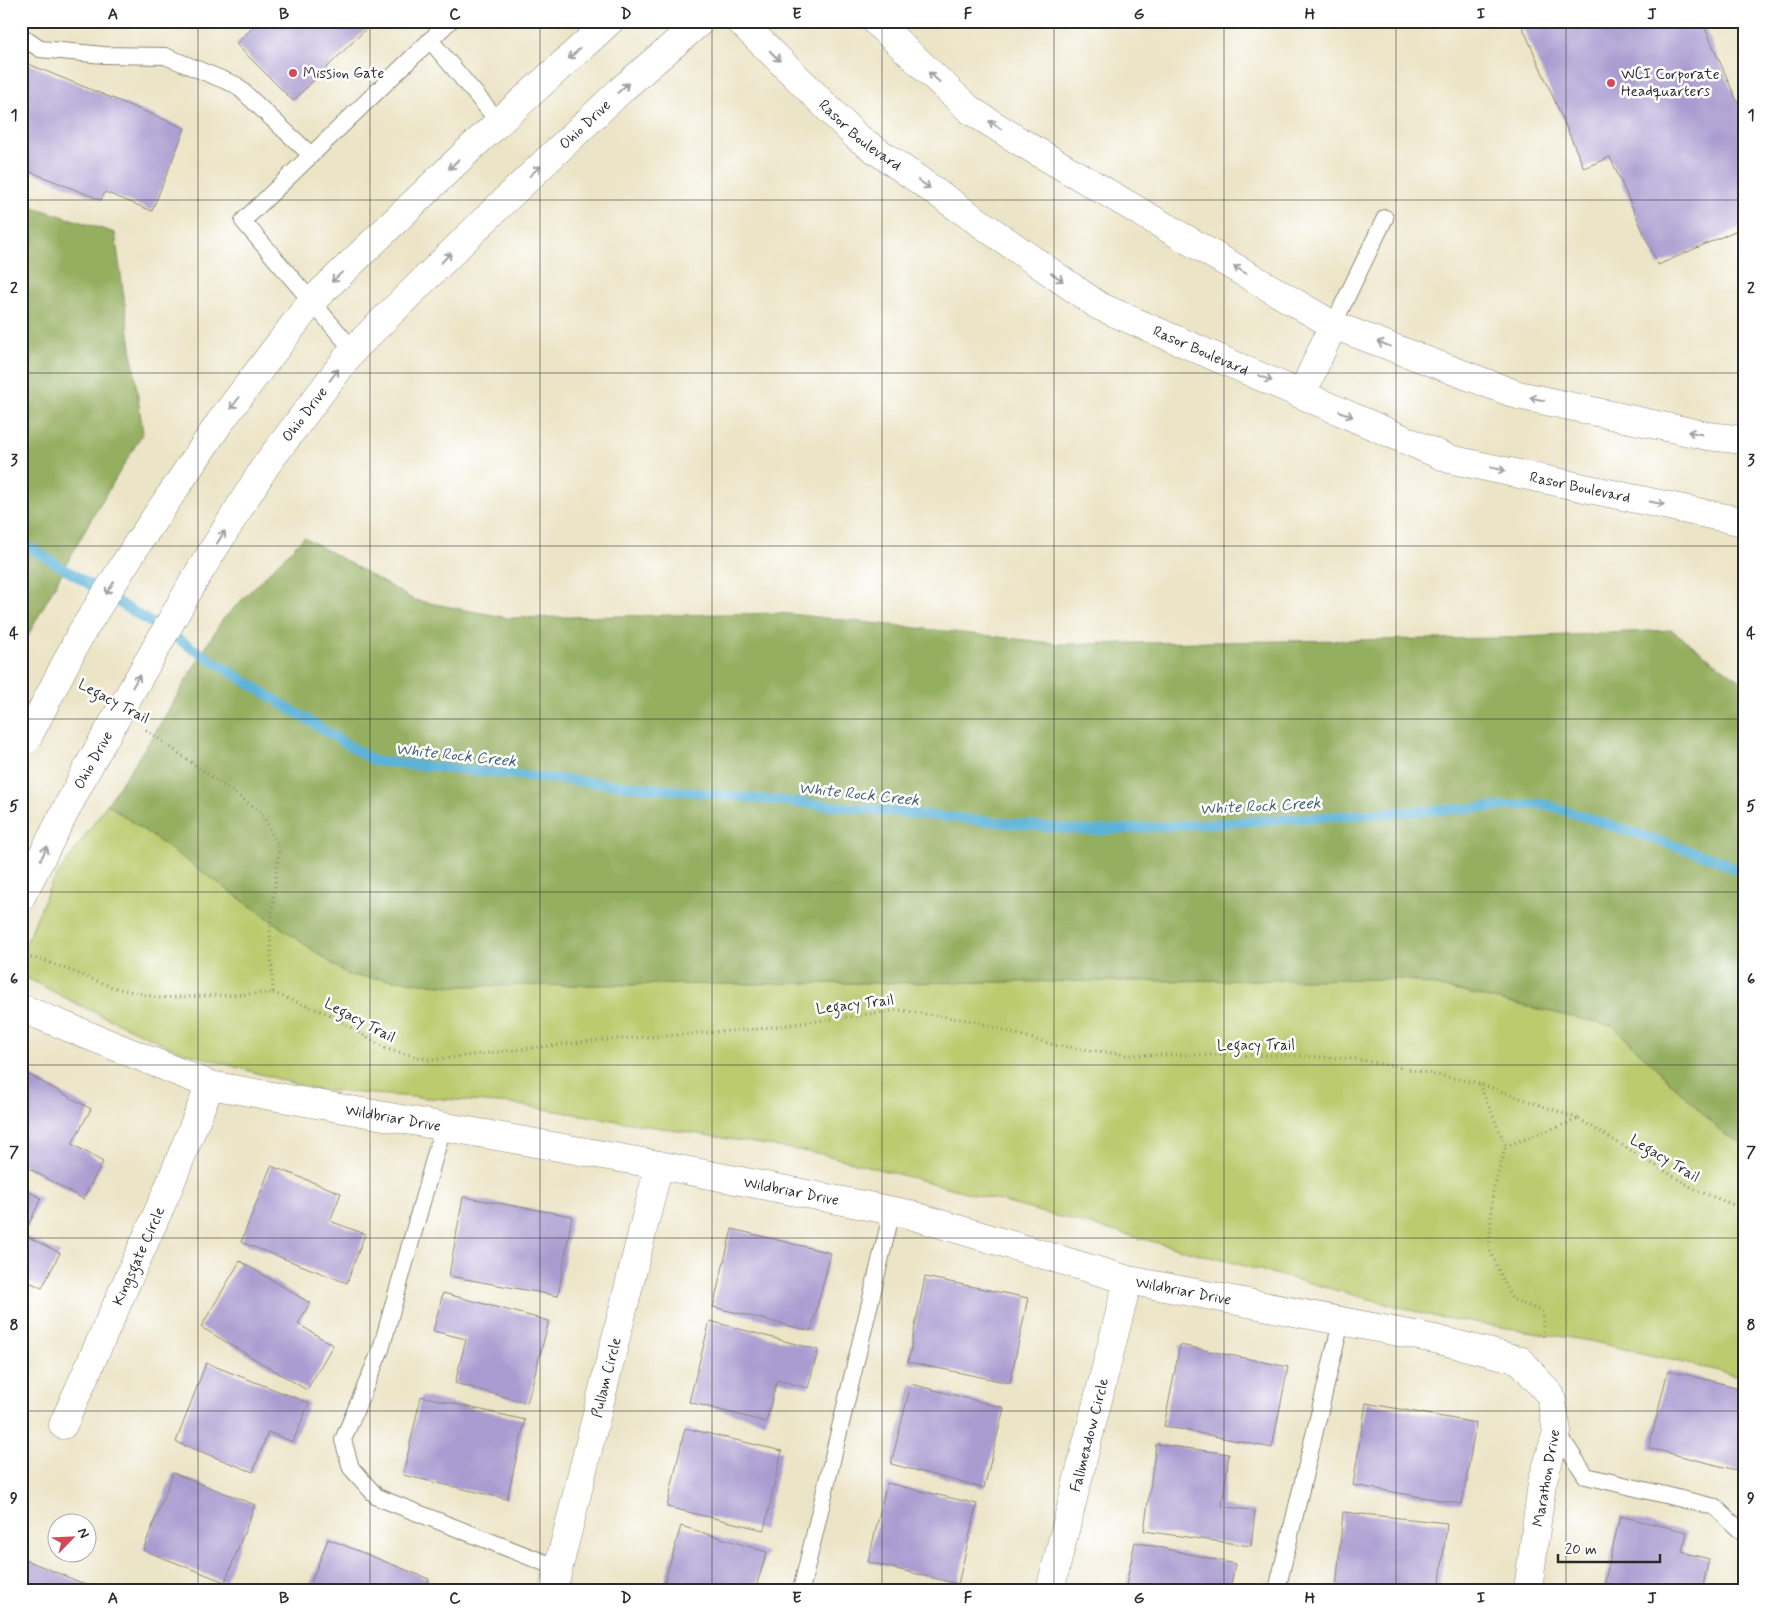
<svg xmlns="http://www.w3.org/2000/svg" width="1765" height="1611" viewBox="0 0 1765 1611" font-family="Mynerve,sans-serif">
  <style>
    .green { fill: #bccb6e; stroke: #747b4c }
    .forest { fill: #95af61; stroke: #606d46 }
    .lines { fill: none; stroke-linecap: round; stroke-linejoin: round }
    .stream { stroke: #5bb2d7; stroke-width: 10 }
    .building { fill: #aa9cd0 }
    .service-casing { stroke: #8c8878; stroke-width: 18 }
    .minor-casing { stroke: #8c8878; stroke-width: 29 }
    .secondary-casing { stroke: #8c8878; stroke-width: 29 }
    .path { stroke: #8c8878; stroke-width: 3; stroke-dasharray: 1 4; stroke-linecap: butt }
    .service { stroke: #fff; stroke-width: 16 }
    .minor { stroke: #fff; stroke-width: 28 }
    .secondary { stroke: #fff; stroke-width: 28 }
    .secondary-bridge-casing { stroke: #8c8878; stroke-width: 29; stroke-linecap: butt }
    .secondary-bridge { stroke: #fff; stroke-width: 28 }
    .oneway { stroke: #a0a0a0 }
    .grid { fill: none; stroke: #2b2b2b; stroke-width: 1; stroke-opacity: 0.55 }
    .poi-dot { fill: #d1495b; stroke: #fff; stroke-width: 2 }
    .labels { text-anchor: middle; stroke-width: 5; stroke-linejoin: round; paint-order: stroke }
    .poi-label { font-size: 15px; fill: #2b2b2b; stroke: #fff; text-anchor: start }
    .street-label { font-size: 15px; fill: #2b2b2b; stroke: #fff }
    .water-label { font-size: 16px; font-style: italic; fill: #3e6170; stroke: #fff }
    .neatline { fill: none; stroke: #2b2b2b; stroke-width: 2 }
    .grid-label { font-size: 16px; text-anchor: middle; font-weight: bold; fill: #2b2b2b }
  </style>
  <rect width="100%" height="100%" fill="#fff"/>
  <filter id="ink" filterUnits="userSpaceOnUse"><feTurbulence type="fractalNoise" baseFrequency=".02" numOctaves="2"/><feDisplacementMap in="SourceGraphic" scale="10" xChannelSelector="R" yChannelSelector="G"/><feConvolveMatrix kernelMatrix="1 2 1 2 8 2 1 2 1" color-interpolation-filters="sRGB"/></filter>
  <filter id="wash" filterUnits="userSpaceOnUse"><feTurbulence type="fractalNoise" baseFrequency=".0096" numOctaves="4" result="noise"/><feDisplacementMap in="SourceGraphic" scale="20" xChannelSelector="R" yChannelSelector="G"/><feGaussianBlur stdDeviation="1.12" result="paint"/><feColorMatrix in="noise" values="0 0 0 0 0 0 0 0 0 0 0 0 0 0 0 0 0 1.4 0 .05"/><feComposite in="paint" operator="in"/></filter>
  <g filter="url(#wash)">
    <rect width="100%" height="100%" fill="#ece4c6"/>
    <!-- green -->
    <path class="green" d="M107 804 348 975 451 986 1405 979 1613 1026 1724 1134 1744 1144V1377L1590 1341 1437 1317 822 1154 513 1104 316 1090 177 1050 81 1006 23 976V950L50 886Z"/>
    <!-- forest -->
    <g class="forest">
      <path d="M21 203 115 233 143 433 90 521 26 639 21 635Z"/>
      <path d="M304 537 414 600 508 618 781 613 1062 644 1503 638 1672 630 1744 684V1144L1724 1134 1613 1026 1405 979 451 986 348 975 107 804 153 736 222 620Z"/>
    </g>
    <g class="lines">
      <!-- stream -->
      <path class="stream" d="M21 542 374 761 1089 831 1544 804 1716 859 1744 874"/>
    </g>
    <g id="blocks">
      <!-- building -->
      <g class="building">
        <path d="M259 21H374L293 101 236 44Z"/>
        <path d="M1520 21H1702L1744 117V227L1658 265 1610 157 1584 168Z"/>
        <path d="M21 61 185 128 152 211 105 192 101 200 21 168Z"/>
        <path d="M26 1073 91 1109 72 1144 103 1162 83 1199 21 1164V1081Z"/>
        <path d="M271 1166 341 1193 330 1221 365 1234 347 1283 241 1242Z"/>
        <path d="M21 1188 41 1198 24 1235 60 1253 42 1288 21 1278Z"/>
        <path d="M463 1197 572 1216 558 1296 449 1276Z"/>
        <path d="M732 1229 831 1253 811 1331 713 1307Z"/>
        <path d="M240 1261 310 1303 298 1324 333 1345 307 1390 201 1327Z"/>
        <path d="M925 1277 1028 1298 1010 1383 908 1362Z"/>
        <path d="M443 1293 549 1321 527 1403 455 1383 466 1339 433 1331Z"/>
        <path d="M710 1321 818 1350 808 1388 777 1380 766 1422 689 1402Z"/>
        <path d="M1180 1345 1288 1367 1272 1448 1164 1426Z"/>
        <path d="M206 1363 309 1403 293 1442 268 1432 253 1472 176 1442Z"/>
        <path d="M1668 1370 1744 1389V1472L1649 1448Z"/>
        <path d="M911 1384 1004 1408 984 1488 891 1464Z"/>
        <path d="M421 1396 525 1420 507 1499 403 1475Z"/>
        <path d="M1366 1403 1476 1423 1462 1504 1353 1485Z"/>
        <path d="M685 1428 782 1451 764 1530 667 1507Z"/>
        <path d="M1156 1444 1229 1454 1222 1506 1255 1511 1251 1546 1144 1531Z"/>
        <path d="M173 1473 255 1505 225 1582 143 1550Z"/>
        <path d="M887 1483 977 1504 958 1584 868 1562Z"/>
        <path d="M1343 1512 1447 1523 1439 1590H1336Z"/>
        <path d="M1620 1516 1687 1532 1682 1552 1709 1559 1702 1590H1603Z"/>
        <path d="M681 1526 767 1552 755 1590H662Z"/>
        <path d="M328 1539 429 1579 425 1590H308Z"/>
        <path d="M1135 1542 1235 1564 1230 1590H1125Z"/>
        <path d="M21 1558 99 1590H21Z"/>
        <path d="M849 1586 861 1589V1590H848Z"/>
      </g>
    </g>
  </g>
  <g filter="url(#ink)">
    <use href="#blocks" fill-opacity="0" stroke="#8c8878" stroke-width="1"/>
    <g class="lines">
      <defs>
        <g id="service">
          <path d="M21 36 40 49 104 55 165 56 236 85 311 155"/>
          <path d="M430 40 499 122"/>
          <path d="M1333 325 1385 218"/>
          <path d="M353 350 243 221 450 21"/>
          <path d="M443 1127 381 1349 343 1440 351 1468 377 1497 558 1568"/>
          <path d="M1557 1432 1586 1476 1715 1507 1744 1534"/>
          <path d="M801 1590 892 1211"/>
          <path d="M1277 1590 1341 1322"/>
        </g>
        <g id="minor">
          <path id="s1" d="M21 1008 210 1085 659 1165 904 1213 1128 1280 1435 1339 1520 1360 1551 1396 1557 1432 1542 1483 1528 1590"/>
          <path id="s2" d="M63 1425 166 1194 210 1085"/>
          <path id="s3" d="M553 1590 659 1165"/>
          <path id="s4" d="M1050 1590 1128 1280"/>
        </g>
        <g id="secondary">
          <path id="s5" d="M740 21 857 137 1099 306 1449 459 1744 522"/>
          <path d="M875 21 970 110 1019 141 1333 325 1518 395 1708 436 1744 440"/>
          <path d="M1302 394 1333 325"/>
          <path d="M136 546 220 422 311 302 474 145 610 21"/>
          <path id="s6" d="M195 579 266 465 353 350 500 205 622 89 701 21"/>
          <path d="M21 897 87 769"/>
        </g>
      </defs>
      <!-- service casing -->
      <use href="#service" class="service-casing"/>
      <!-- minor casing -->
      <use href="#minor" class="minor-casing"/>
      <!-- secondary casing -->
      <use href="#secondary" class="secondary-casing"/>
      <!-- path -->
      <g class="path">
        <path d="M21 667 28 670"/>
        <path d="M21 956 43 960 112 987 159 998 273 993 270 931 279 848 262 813 145 729"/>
        <path d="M273 993 329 1014 386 1049 430 1060 591 1041 757 1029 900 1010 973 1021 1054 1045 1126 1055H1283L1356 1059 1478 1083 1579 1119 1506 1146"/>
        <path d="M1479 1084 1506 1146 1493 1191 1489 1249 1512 1299 1543 1312V1339"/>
        <path d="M1579 1119 1696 1190 1744 1209"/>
      </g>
      <!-- service -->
      <use href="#service" class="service"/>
      <!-- minor -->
      <use href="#minor" class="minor"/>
      <!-- secondary -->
      <use href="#secondary" class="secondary"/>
      <defs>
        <g id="secondary-bridge">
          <path d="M27 739 80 635 136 546"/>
          <path d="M87 769 195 579"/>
        </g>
      </defs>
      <!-- secondary-bridge casing -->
      <use href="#secondary-bridge" class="secondary-bridge-casing"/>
      <!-- secondary-bridge -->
      <use href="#secondary-bridge" class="secondary-bridge"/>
    </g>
    <!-- one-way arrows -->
    <defs><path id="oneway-shaft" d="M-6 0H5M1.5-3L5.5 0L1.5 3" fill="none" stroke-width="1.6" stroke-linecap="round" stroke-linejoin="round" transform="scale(1.25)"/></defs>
    <g class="oneway">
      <use href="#oneway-shaft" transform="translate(574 54) rotate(138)"/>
      <use href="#oneway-shaft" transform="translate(775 56) rotate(45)"/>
      <use href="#oneway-shaft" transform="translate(934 77) rotate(-138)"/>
      <use href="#oneway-shaft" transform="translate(623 88) rotate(-42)"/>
      <use href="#oneway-shaft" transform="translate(995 125) rotate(-147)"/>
      <use href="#oneway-shaft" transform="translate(454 164) rotate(135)"/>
      <use href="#oneway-shaft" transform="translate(535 171) rotate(-43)"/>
      <use href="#oneway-shaft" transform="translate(924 184) rotate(35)"/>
      <use href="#oneway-shaft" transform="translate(446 258) rotate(-45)"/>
      <use href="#oneway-shaft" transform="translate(1240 270) rotate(-150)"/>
      <use href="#oneway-shaft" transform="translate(337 277) rotate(137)"/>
      <use href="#oneway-shaft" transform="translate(1057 277) rotate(35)"/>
      <use href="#oneway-shaft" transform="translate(1384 344) rotate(-159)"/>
      <use href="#oneway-shaft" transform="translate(334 375) rotate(-53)"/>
      <use href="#oneway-shaft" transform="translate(1265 378) rotate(24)"/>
      <use href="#oneway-shaft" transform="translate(1537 399) rotate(-168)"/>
      <use href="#oneway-shaft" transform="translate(235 403) rotate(127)"/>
      <use href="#oneway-shaft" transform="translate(1346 414) rotate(24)"/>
      <use href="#oneway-shaft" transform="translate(1695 433) rotate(-168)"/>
      <use href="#oneway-shaft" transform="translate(1498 469) rotate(12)"/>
      <use href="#oneway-shaft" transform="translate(1657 503) rotate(12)"/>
      <use href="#oneway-shaft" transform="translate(221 537) rotate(-58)"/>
      <use href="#oneway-shaft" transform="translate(110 588) rotate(123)"/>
      <use href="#oneway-shaft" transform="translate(136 681) rotate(-61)"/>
      <use href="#oneway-shaft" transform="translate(44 853) rotate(-63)"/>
    </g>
  </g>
  <!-- grid -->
  <path class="grid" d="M198 21V1590M370 21V1590M540 21V1590M712 21V1590M882 21V1590M1054 21V1590M1224 21V1590M1396 21V1590M1566 21V1590M21 200H1744M21 373H1744M21 546H1744M21 719H1744M21 892H1744M21 1065H1744M21 1238H1744M21 1411H1744"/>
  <!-- markers -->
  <g class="poi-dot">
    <circle cx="293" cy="73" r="5"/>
    <circle cx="1611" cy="83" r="5"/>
  </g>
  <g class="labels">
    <!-- poi labels -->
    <g class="poi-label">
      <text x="303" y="78">Mission Gate</text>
      <text x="1621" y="79">WCI Corporate<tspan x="1621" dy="17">Headquarters</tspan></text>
    </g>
    <!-- street labels -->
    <g class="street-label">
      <text dy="5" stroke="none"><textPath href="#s6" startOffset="602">Ohio Drive</textPath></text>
      <text dy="5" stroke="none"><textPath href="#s5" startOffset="166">Rasor Boulevard</textPath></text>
      <text dy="5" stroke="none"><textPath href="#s5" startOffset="571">Rasor Boulevard</textPath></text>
      <text dy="5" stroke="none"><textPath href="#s6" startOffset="198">Ohio Drive</textPath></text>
      <text dy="5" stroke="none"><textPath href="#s5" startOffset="976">Rasor Boulevard</textPath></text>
      <text transform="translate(114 701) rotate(28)" y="5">Legacy Trail</text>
      <text transform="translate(93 760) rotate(-61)" y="5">Ohio Drive</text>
      <text transform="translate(855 1004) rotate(-7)" y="5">Legacy Trail</text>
      <text transform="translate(360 1020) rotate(28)" y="5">Legacy Trail</text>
      <text x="1256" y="1050">Legacy Trail</text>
      <text dy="5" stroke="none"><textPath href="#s1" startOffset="390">Wildbriar Drive</textPath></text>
      <text transform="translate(1665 1158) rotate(31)" y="5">Legacy Trail</text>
      <text dy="5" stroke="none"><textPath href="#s1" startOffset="795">Wildbriar Drive</textPath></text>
      <text dy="5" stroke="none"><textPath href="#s2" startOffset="185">Kingsgate Circle</textPath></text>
      <text dy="5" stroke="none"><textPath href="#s1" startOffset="1200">Wildbriar Drive</textPath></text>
      <text dy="5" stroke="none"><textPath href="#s3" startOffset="219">Pullam Circle</textPath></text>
      <text dy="5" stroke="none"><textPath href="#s4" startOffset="160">Fallmeadow Circle</textPath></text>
      <text transform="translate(1546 1478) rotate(-80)" y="5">Marathon Drive</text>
    </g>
    <!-- water labels -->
    <g class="water-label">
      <text transform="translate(456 754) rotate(6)" y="6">White Rock Creek</text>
      <text transform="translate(859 793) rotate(6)" y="6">White Rock Creek</text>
      <text transform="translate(1260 805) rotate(-3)" y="6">White Rock Creek</text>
    </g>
  </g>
  <!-- margin -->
  <rect width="1765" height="1611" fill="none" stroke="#fff" stroke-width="55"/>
  <!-- north arrow -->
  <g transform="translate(72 1538) rotate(66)"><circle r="24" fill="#ffffff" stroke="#aaaaaa"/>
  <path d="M0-4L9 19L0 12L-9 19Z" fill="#d1495b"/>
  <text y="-8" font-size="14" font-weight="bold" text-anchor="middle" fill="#2b2b2b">N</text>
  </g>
  <!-- scale -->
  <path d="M1558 1554v8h102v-8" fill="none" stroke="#2b2b2b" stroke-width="2.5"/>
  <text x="1565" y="1554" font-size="15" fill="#2b2b2b" stroke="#ffffff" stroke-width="4" paint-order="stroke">20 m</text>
  <rect x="28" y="28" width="1710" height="1556" class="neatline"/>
  <g class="grid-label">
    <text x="113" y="19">A</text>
    <text x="284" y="19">B</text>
    <text x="455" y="19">C</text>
    <text x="626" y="19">D</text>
    <text x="797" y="19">E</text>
    <text x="968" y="19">F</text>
    <text x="1139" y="19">G</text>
    <text x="1310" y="19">H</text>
    <text x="1481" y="19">I</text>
    <text x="1652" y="19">J</text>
    <text x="14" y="120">1</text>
    <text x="1751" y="120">1</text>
    <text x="14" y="293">2</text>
    <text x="1751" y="293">2</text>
    <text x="14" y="465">3</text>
    <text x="1751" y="465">3</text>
    <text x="14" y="638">4</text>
    <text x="1751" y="638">4</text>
    <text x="14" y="811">5</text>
    <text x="1751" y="811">5</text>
    <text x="14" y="984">6</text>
    <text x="1751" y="984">6</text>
    <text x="14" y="1157">7</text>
    <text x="1751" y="1157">7</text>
    <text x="14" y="1330">8</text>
    <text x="1751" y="1330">8</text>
    <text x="14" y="1503">9</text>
    <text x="1751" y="1503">9</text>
    <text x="113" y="1603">A</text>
    <text x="284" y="1603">B</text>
    <text x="455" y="1603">C</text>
    <text x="626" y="1603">D</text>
    <text x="797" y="1603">E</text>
    <text x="968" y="1603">F</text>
    <text x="1139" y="1603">G</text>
    <text x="1310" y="1603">H</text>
    <text x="1481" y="1603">I</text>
    <text x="1652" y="1603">J</text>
  </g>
</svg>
